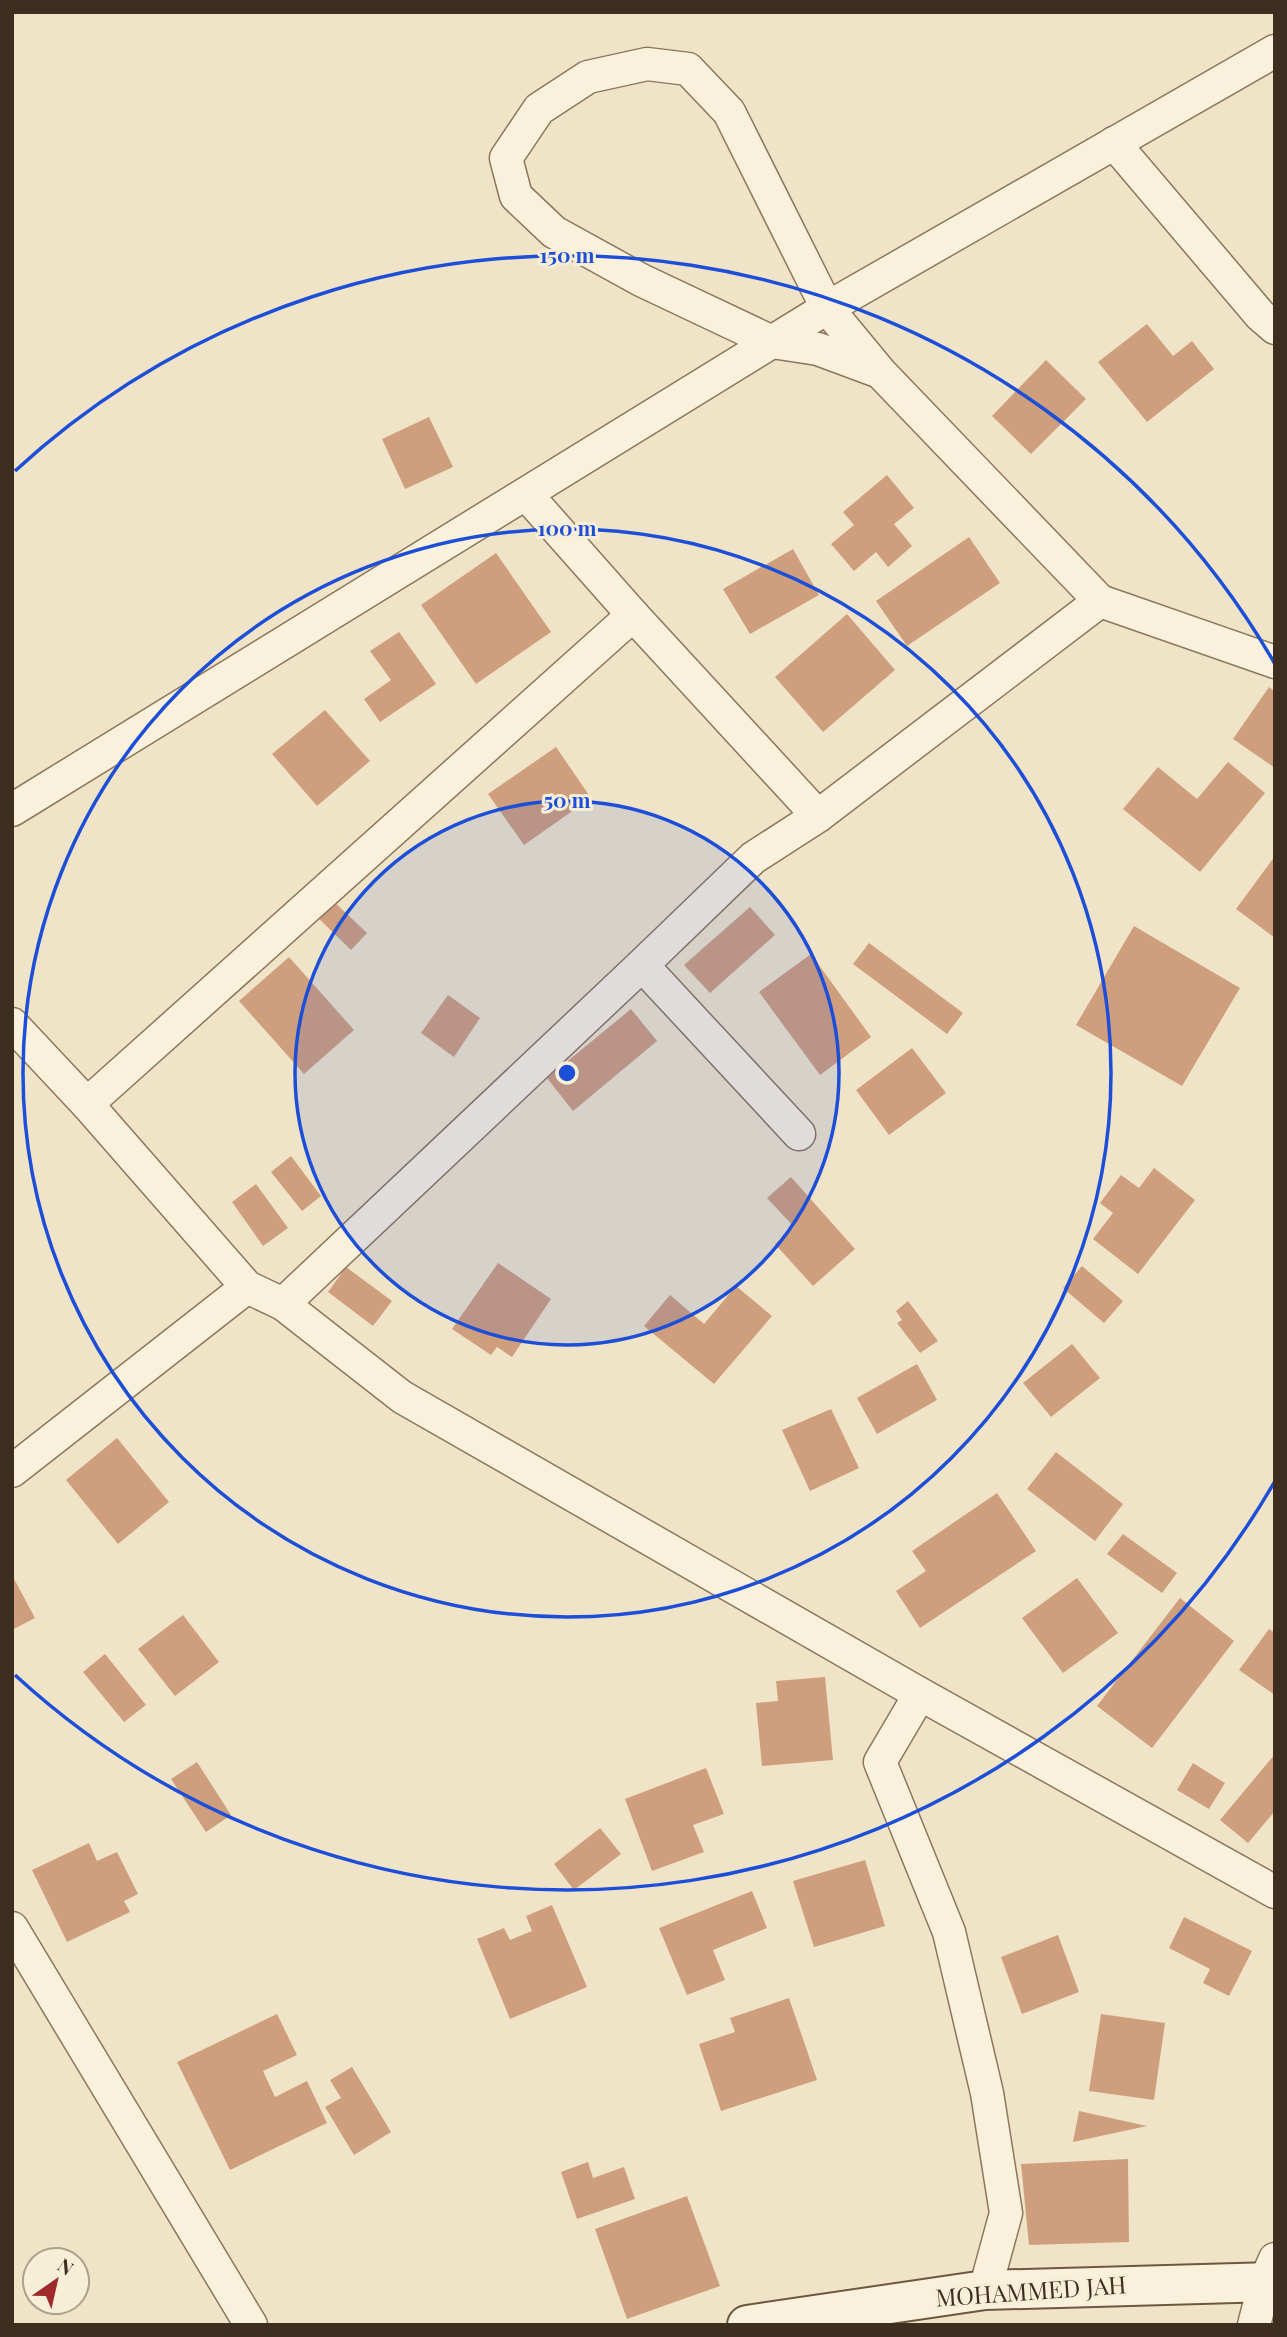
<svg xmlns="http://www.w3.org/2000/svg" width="1287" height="2337" viewBox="0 0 1287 2337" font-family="'Playfair Display',serif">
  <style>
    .building { fill: #cf9f7d }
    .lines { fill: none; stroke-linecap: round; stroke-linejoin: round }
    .street-casing { stroke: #8d765c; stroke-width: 35 }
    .secondary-casing { stroke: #6f573f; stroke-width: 42 }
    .street { stroke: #faf1dc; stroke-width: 32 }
    .secondary { stroke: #faf1dc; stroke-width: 38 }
    .ring { fill: none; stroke: #1d4ed8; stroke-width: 3.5 }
    .labels { text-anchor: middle; stroke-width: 6; stroke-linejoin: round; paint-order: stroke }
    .street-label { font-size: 24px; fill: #3d2e20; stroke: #f7eed8 }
    .centre { fill: #1d4ed8; stroke: #f7eed8; stroke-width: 3.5 }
    .ring-label { font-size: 21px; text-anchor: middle; font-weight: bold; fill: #1d4ed8; stroke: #f7eed8; stroke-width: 6; stroke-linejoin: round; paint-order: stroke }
  </style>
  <rect width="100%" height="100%" fill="#f0e4c8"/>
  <!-- building -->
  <g class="building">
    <path d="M1147 324 1173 356 1192 341 1214 369 1147 422 1098 362Z"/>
    <path d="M1046 360 1086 399 1031 454 992 416Z"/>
    <path d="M429 417 453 467 405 489 382 439Z"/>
    <path d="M887 475 914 508 894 524 912 546 888 567 876 552 854 571 831 544 854 525 843 512Z"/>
    <path d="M969 537 1000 583 907 646 876 601Z"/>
    <path d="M793 549 819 595 750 634 723 589Z"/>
    <path d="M496 553 551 632 476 684 421 605Z"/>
    <path d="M847 614 895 670 823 732 775 677Z"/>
    <path d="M399 632 436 684 380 722 364 699 391 680 370 651Z"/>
    <path d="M1269 687 1275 692V768L1233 739Z"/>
    <path d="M325 710 370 761 317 806 272 754Z"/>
    <path d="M556 747 591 798 524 845 488 794Z"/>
    <path d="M1228 762 1265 793 1200 872 1123 809 1158 767 1197 799Z"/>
    <path d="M1275 856V938L1236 909Z"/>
    <path d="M328 896 367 933 351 950 312 912Z"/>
    <path d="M750 907 775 935 710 993 684 965Z"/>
    <path d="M1134 926 1240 988 1182 1086 1076 1025Z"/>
    <path d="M869 943 963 1013 947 1034 853 964Z"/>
    <path d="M811 954 871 1037 820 1075 759 992Z"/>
    <path d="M289 957 354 1030 304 1074 239 1001Z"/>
    <path d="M448 995 480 1018 454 1057 421 1033Z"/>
    <path d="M631 1009 657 1041 573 1111 547 1078Z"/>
    <path d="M912 1048 946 1093 889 1135 856 1090Z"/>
    <path d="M291 1156 321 1196 302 1211 271 1172Z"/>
    <path d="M1154 1168 1195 1200 1138 1274 1093 1239 1113 1213 1100 1203 1121 1175 1139 1188Z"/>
    <path d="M791 1177 855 1249 813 1286 775 1244 794 1227 767 1198Z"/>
    <path d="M256 1184 288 1228 263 1246 232 1202Z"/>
    <path d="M498 1263 551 1299 512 1357 497 1347 491 1355 452 1329Z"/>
    <path d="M1082 1266 1123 1301 1104 1323 1063 1288Z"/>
    <path d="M346 1267 392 1301 373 1326 328 1292Z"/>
    <path d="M736 1286 772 1316 714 1384 644 1326 670 1295 704 1324Z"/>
    <path d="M908 1301 938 1341 920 1353 897 1323 902 1320 896 1311Z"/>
    <path d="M1072 1344 1100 1378 1051 1417 1023 1383Z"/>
    <path d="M917 1364 937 1400 877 1434 857 1398Z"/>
    <path d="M831 1409 859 1468 810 1491 782 1430Z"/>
    <path d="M117 1438 169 1502 118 1544 66 1480Z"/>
    <path d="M1056 1452 1123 1504 1095 1541 1027 1489Z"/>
    <path d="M997 1493 1036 1551 920 1628 896 1591 926 1571 912 1551Z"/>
    <path d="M1123 1534 1177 1573 1162 1593 1107 1554Z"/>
    <path d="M12 1575 35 1618 12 1630Z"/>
    <path d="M1077 1578 1118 1633 1063 1673 1022 1618Z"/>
    <path d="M1180 1598 1234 1641 1152 1748 1097 1706Z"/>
    <path d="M183 1615 219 1662 175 1696 138 1649Z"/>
    <path d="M1269 1629 1275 1633V1695L1239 1670Z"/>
    <path d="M105 1654 146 1705 124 1722 83 1672Z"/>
    <path d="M825 1677 833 1760 762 1766 756 1703 778 1701 776 1681Z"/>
    <path d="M1275 1754V1811L1248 1843 1220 1820Z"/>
    <path d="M197 1762 231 1815 206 1832 171 1779Z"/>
    <path d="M1193 1763 1225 1783 1209 1809 1177 1790Z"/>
    <path d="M706 1768 724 1814 693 1825 704 1852 652 1871 625 1799Z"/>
    <path d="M600 1828 621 1854 574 1890 554 1864Z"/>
    <path d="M89 1843 97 1861 117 1852 138 1894 124 1901 130 1912 67 1942 32 1870Z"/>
    <path d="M865 1860 885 1926 814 1947 793 1881Z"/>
    <path d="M752 1891 767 1928 713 1950 725 1980 687 1995 659 1928Z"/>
    <path d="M552 1905 587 1987 510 2019 477 1939 504 1928 510 1940 532 1931 526 1916Z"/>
    <path d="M1184 1917 1252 1951 1229 1996 1203 1983 1210 1969 1169 1948Z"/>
    <path d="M1058 1935 1079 1992 1022 2014 1001 1957Z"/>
    <path d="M789 1998 817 2080 721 2111 699 2044 735 2032 730 2018Z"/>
    <path d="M277 2014 297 2055 263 2071 275 2097 307 2081 327 2123 230 2170 177 2062Z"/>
    <path d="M1101 2014 1165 2023 1154 2100 1089 2091Z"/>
    <path d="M352 2067 391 2132 354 2155 325 2107 341 2098 330 2080Z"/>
    <path d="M1079 2111 1147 2126 1073 2142Z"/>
    <path d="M1128 2159 1129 2242 1029 2245 1021 2164Z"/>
    <path d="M588 2162 593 2178 624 2167 635 2199 577 2219 561 2172Z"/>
    <path d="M687 2196 720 2286 627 2319 595 2229Z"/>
  </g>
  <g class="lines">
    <defs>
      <g id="street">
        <path d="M1114 143 1260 315 1275 328"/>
        <path d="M880 372 818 349 772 342 641 280 554 232 516 196 506 158 539 109 588 77 647 64 688 69 729 112 827 308 880 372 1100 601 1275 662"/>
        <path d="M526 494 633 615 818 816"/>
        <path d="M12 810 827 308 1275 51"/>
        <path d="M642 965 799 1134"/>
        <path d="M12 1024 87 1104 247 1287 283 1304 402 1397 920 1694 1275 1892"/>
        <path d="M87 1104 633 615"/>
        <path d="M283 1304 642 965 753 858 818 816 1100 601"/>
        <path d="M12 1471 247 1287"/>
        <path d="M920 1694 880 1762 949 1932 987 2093 1006 2213 985 2290"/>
        <path d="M12 1928 251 2325"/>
        <path d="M1254 2325 1265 2282 1275 2259"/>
      </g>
      <path id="secondary" d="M747 2325 985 2290 1275 2282"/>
    </defs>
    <!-- street casing -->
    <use href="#street" class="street-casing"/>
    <!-- secondary casing -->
    <use href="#secondary" class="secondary-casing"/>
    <!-- street -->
    <use href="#street" class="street"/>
    <!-- secondary -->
    <use href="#secondary" class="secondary"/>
  </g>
  <!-- distance rings -->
  <circle cx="567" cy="1073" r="272" fill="#1d4ed8" fill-opacity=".12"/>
  <g class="ring">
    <circle cx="567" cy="1073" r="272"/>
    <circle cx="567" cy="1073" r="544"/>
    <path d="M1275 1481A817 817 0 0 1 15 1675M15 471A817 817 0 0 1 1275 664"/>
  </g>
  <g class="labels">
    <!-- street labels -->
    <g class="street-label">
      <text transform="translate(1031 2292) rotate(-4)" y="8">MOHAMMED JAH</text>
    </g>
  </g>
  <circle cx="567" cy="1073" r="10" class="centre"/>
  <g class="ring-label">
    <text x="567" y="263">150 m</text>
    <text x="567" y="536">100 m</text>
    <text x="567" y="808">50 m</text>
  </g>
  <!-- border -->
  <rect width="1287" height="2337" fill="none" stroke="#3d2e20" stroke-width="28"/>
  <!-- north arrow -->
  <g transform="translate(56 2281) rotate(34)"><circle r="33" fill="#f7eed8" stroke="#ada18e" stroke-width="2"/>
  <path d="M0-5L12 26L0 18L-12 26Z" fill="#9e2a2b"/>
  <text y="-10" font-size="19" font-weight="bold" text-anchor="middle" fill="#3d2e20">N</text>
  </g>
</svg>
